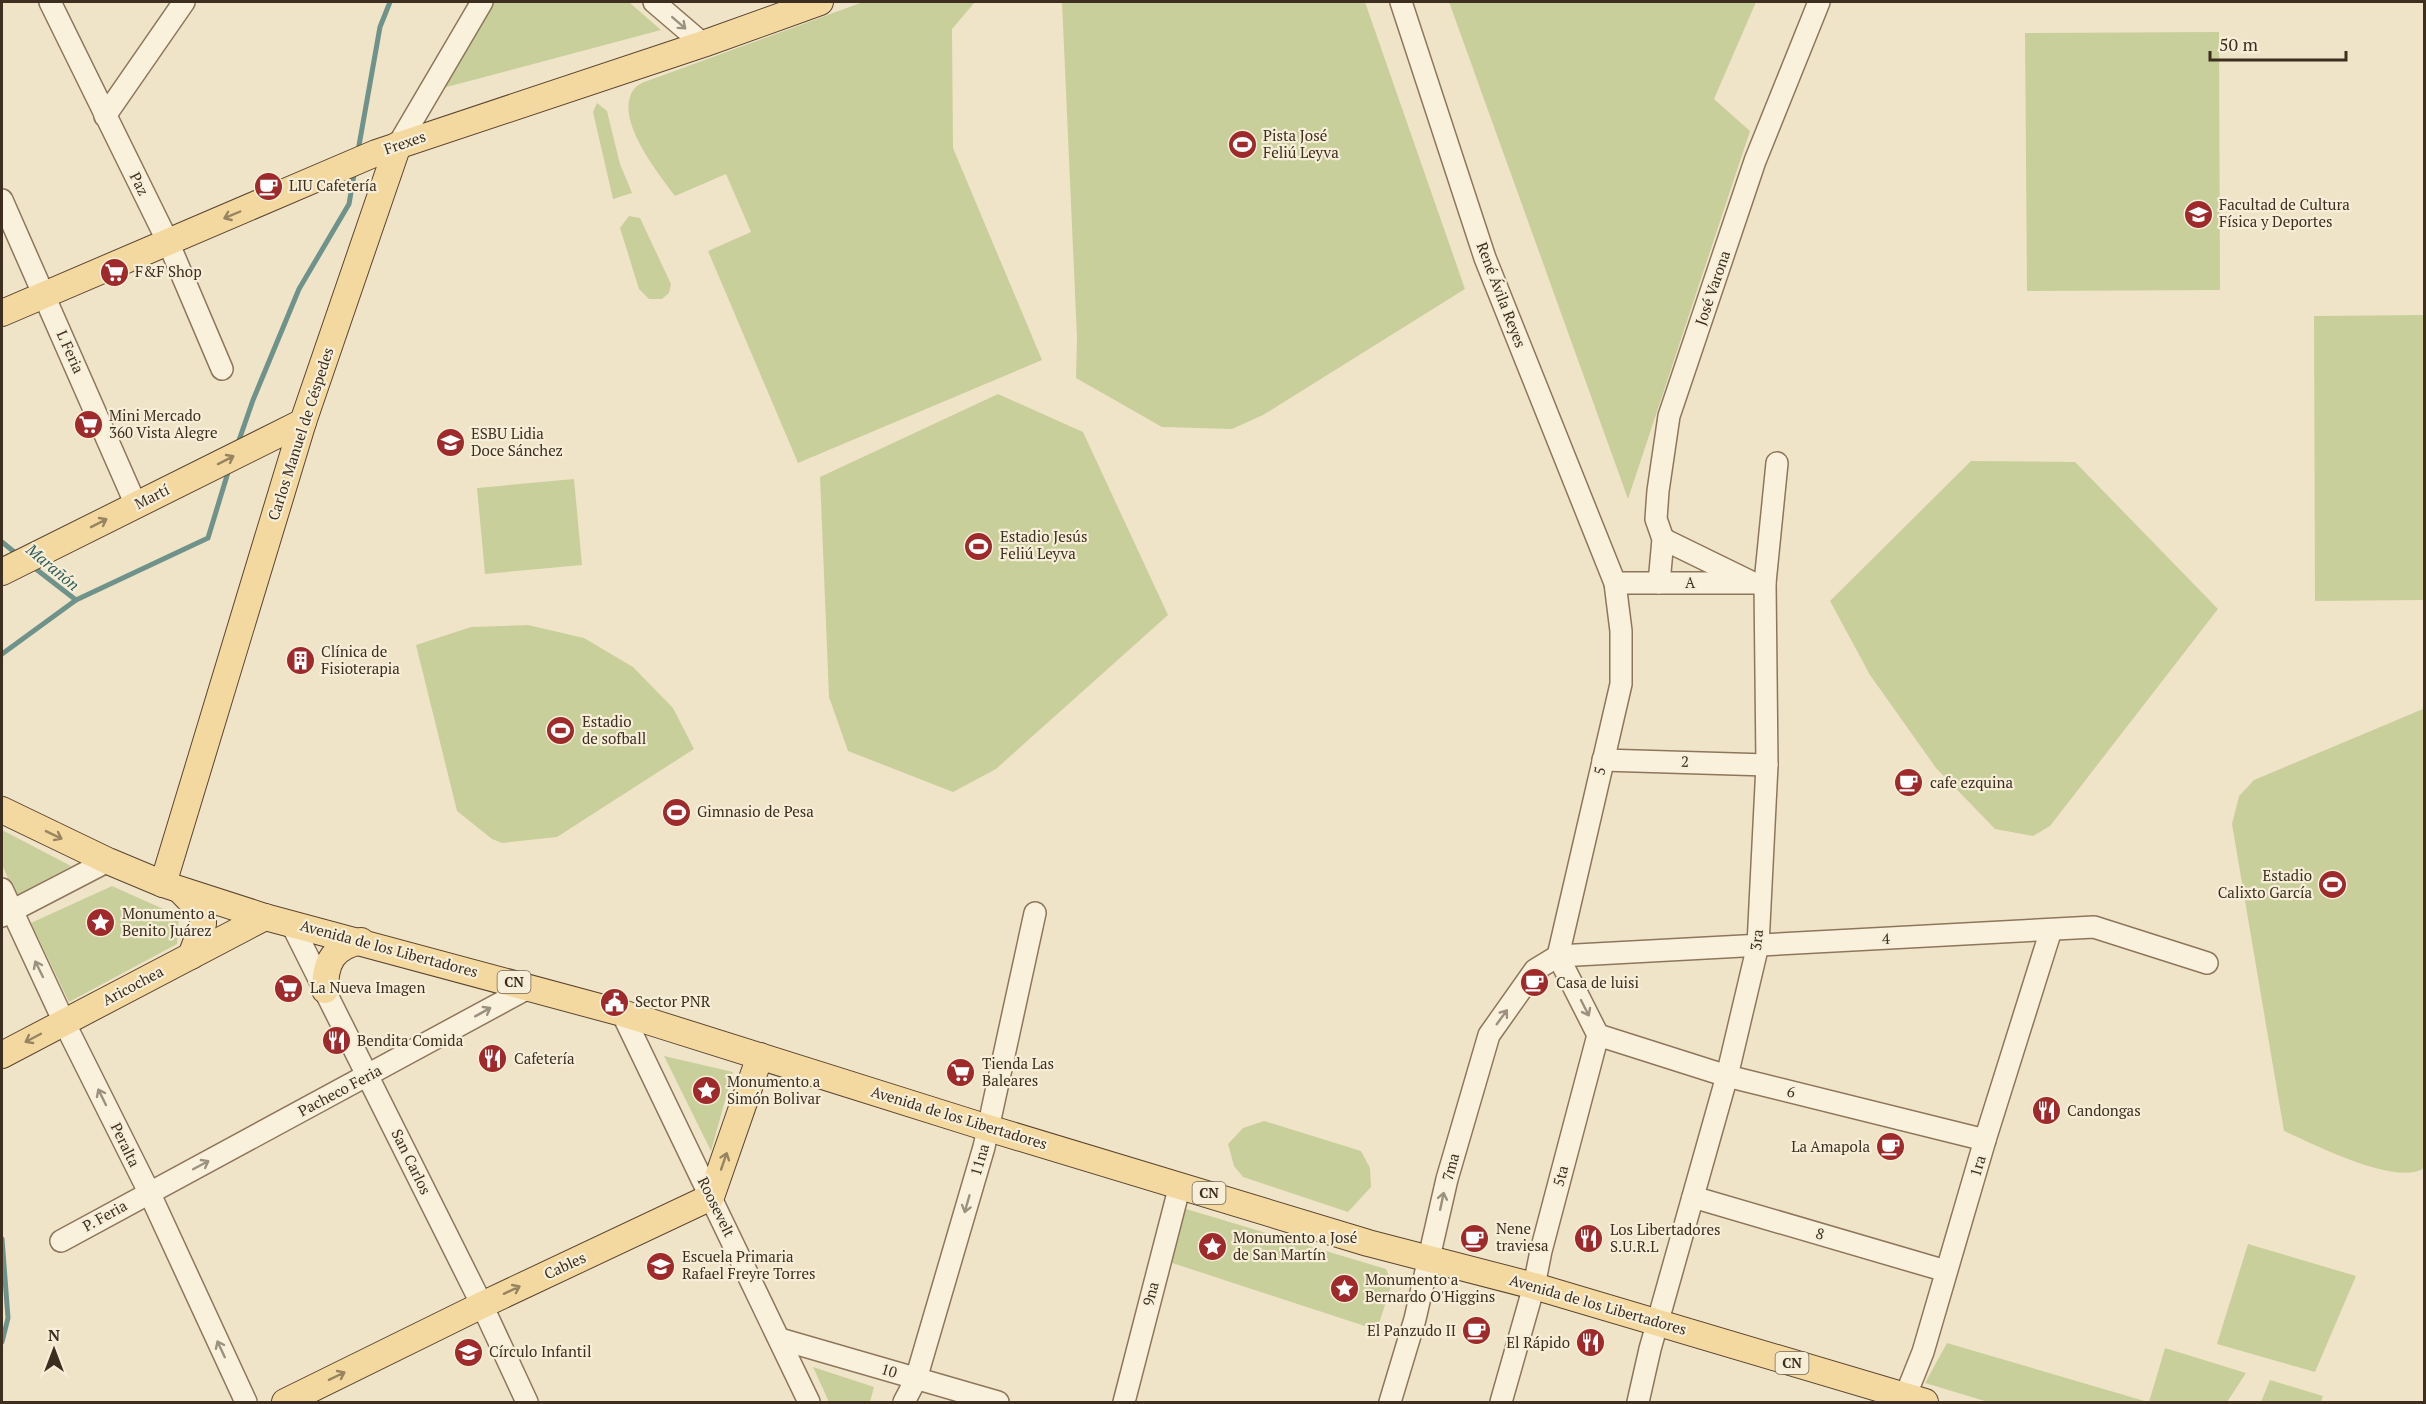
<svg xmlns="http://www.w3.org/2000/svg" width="2426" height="1404" viewBox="0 0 2426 1404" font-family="'PT Serif',serif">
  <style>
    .green { fill: #c9cf9b }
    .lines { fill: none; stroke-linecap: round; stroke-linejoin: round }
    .stream { stroke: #6f938a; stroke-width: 5 }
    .minor-casing { stroke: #8d765c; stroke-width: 24 }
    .major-casing { stroke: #5b4430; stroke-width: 28 }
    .minor { stroke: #faf1dc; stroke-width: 21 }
    .major { stroke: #f3d9a0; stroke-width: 26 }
    .oneway { stroke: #9c907e }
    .oneway2 { stroke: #988460 }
    .labels { text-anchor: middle; stroke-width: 4.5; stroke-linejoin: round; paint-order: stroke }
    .shield { fill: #f7eed8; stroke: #756857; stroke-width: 1.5 }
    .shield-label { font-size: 14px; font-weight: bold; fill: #3d2e20 }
    .poi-label { font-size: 15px; fill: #3d2e20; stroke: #f7eed8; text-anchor: start }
    .street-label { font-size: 15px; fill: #3d2e20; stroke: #f7eed8 }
    .water-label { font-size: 16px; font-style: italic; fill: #2f5d5a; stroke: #f7eed8 }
  </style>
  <rect width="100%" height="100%" fill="#f0e4c8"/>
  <!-- green -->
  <g class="green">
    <path d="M491 2H629L661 30 439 89Z"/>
    <path d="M863 2H975L952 29 953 148 1042 360 798 463 708 251 751 232 726 174 675 196C659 174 611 116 635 88 637 85 644 82 647 81Z"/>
    <path d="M1062 2H1365L1465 289 1263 415 1232 429 1162 427 1076 378 1077 338Z"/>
    <path d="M1449 2H1756L1714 99 1750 131 1628 499Z"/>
    <path d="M2219 32 2220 290 2027 291 2025 33Z"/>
    <path d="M597 103 607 111 620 164 632 193 613 199 593 112Z"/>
    <path d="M629 216 640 218 671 284 669 293 662 299H649L639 289 620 228Z"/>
    <path d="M2424 315V600L2315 601 2314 316Z"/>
    <path d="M998 394 1083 432 1168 615 996 769 953 792 848 751 829 697 820 477Z"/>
    <path d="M1971 461 2075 462 2218 609 2050 826 2033 836 1995 829 1936 768 1870 675 1830 601Z"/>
    <path d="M574 479 582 565 485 574 477 488Z"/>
    <path d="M528 625 584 638 633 667 673 708 694 749 557 837 502 843 492 839 457 811 416 645 471 627Z"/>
    <path d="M2423 709 2424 1168C2397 1187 2314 1144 2284 1131L2232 824 2239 796 2254 780Z"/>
    <path d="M2 830 71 866 15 896 2 864Z"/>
    <path d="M112 886 179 916 177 944 69 1002 31 923Z"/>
    <path d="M664 1056 733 1072 711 1151Z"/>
    <path d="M1264 1121 1361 1151 1370 1168 1371 1187 1348 1212 1243 1177 1234 1166 1228 1144 1243 1128Z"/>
    <path d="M1173 1205 1386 1269 1392 1283 1377 1330 1157 1258Z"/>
    <path d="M2248 1244 2356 1276 2315 1372 2217 1344Z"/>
    <path d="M1947 1343 2148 1402H1988L1925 1383Z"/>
    <path d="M2165 1348 2246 1373 2227 1402H2149Z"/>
    <path d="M813 1367 874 1387 870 1402H829Z"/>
    <path d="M2270 1380 2323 1396 2321 1402H2261Z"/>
  </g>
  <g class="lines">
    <!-- stream -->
    <g class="stream">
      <path d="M358 151 380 27 390 2"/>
      <path d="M237 446 253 400 299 289 349 204 355 169"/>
      <path d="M2 542 18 555"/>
      <path d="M32 566 76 600"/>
      <path d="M2 654 76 600 208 538 229 469"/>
      <path d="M2 1239 8 1318 2 1342"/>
    </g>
    <defs>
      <g id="minor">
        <path d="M50 2 168 242 222 369"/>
        <path d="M654 2 703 44"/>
        <path d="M1401 2 1485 258 1615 583 1621 631V684L1558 956"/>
        <path d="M105 116 184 2"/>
        <path d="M398 145 482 2"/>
        <path d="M2 200 136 505"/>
        <path d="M1663 539 1749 581"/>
        <path d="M1615 583H1765"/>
        <path d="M1659 583 1663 539 1656 519 1658 491 1669 416 1755 161 1819 2"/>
        <path d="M1603 760 1767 765"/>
        <path d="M2 889 64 1022 149 1192 246 1402"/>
        <path d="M2 916 108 861"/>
        <path d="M291 923 482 1305 527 1402"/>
        <path d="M622 1013 809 1402"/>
        <path d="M1598 1035 1727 1076 1985 1140"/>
        <path d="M1693 1197 1946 1271"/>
        <path d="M61 1241 530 987"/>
        <path d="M780 1339 998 1402"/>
        <path d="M904 1402 916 1379 984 1147 1035 913"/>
        <path d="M1124 1402 1180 1185"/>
        <path d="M1390 1402 1415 1319 1447 1179 1489 1035 1535 970 1558 956 2094 927 2207 963"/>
        <path d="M1501 1402 1534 1286 1541 1251 1598 1035 1558 956"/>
        <path d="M1638 1402 1650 1349 1727 1076 1758 945 1767 765 1765 583 1777 463"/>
        <path d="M1903 1402 1923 1352 1985 1140 2051 930"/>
      </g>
      <g id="major">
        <path d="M2 313 376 153 703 44 820 2"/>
        <path d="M2 572 303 422"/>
        <path d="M2 810 108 861 163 884 265 917 622 1013 988 1128 1368 1243 1534 1286 1925 1402"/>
        <path d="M163 884 303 422 398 145"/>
        <path d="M180 890 203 914V924L191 956"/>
        <path d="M325 990C325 962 333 947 361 941"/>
        <path d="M2 1055 265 917"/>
        <path d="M285 1402 482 1305 711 1197 760 1056"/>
      </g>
    </defs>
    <!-- minor casing -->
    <use href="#minor" class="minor-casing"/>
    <!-- major casing -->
    <use href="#major" class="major-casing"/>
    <!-- minor -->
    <use href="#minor" class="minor"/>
    <!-- major -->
    <use href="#major" class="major"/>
  </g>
  <!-- one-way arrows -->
  <defs><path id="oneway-shaft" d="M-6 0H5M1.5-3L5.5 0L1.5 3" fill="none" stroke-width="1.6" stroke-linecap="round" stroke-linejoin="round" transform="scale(1.5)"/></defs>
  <g class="oneway">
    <use href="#oneway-shaft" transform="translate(679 23) rotate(41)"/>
    <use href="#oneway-shaft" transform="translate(39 969) rotate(-116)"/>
    <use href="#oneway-shaft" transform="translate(1585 1008) rotate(63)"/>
    <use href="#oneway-shaft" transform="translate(483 1012) rotate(-29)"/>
    <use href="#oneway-shaft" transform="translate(1502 1017) rotate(-54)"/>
    <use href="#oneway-shaft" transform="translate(102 1097) rotate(-116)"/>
    <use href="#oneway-shaft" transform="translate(201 1165) rotate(-28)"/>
    <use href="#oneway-shaft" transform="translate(1442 1201) rotate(-78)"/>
    <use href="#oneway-shaft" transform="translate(967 1204) rotate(106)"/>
    <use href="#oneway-shaft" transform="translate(221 1349) rotate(-115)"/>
  </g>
  <g class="oneway2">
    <use href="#oneway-shaft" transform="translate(232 215) rotate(157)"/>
    <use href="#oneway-shaft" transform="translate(226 460) rotate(-27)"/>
    <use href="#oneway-shaft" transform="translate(99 523) rotate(-27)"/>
    <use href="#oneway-shaft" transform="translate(54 835) rotate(26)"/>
    <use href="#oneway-shaft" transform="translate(33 1038) rotate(152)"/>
    <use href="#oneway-shaft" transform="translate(724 1161) rotate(-71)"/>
    <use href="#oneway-shaft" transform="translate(512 1290) rotate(-25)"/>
    <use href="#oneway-shaft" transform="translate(337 1376) rotate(-26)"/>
  </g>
  <!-- icons -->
  <defs>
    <symbol id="stadium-disc" viewBox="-11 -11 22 22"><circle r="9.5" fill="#9e2a2b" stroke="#f7eed8"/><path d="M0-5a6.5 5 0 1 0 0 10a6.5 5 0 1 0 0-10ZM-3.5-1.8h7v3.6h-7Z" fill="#fff"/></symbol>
    <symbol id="cafe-disc" viewBox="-11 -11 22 22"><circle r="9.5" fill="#9e2a2b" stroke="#f7eed8"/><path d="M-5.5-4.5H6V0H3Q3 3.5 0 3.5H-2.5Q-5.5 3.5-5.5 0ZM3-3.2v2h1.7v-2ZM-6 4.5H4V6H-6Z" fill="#fff"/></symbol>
    <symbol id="university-disc" viewBox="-11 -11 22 22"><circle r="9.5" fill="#9e2a2b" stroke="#f7eed8"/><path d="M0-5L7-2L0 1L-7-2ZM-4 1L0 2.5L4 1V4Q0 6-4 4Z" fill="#fff"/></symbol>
    <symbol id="supermarket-disc" viewBox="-11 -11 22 22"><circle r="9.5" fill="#9e2a2b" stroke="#f7eed8"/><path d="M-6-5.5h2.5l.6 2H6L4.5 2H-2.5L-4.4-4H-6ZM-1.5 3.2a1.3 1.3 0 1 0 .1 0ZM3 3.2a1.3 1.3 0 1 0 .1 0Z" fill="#fff"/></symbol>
    <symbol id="school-disc" viewBox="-11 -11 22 22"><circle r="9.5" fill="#9e2a2b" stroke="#f7eed8"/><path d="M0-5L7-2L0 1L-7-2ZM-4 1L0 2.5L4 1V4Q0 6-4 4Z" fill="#fff"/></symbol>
    <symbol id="building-disc" viewBox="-11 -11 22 22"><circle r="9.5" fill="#9e2a2b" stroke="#f7eed8"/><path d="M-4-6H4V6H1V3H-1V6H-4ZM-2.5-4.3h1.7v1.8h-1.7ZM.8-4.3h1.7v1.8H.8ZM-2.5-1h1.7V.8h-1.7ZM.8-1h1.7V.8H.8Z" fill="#fff"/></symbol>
    <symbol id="sight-disc" viewBox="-11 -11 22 22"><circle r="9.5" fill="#9e2a2b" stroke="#f7eed8"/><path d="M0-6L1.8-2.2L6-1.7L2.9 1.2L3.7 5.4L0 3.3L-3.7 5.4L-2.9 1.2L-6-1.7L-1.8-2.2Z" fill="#fff"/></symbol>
    <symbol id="civic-disc" viewBox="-11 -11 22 22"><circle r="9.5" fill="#9e2a2b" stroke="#f7eed8"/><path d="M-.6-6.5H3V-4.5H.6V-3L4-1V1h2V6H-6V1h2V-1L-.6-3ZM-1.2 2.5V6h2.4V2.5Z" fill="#fff"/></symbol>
    <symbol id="restaurant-disc" viewBox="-11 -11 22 22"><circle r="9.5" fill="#9e2a2b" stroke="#f7eed8"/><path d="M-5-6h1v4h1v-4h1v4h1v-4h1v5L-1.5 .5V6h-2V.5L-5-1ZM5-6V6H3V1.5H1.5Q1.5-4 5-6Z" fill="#fff"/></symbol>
  </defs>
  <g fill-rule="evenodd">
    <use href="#stadium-disc" x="1226" y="128" width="33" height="33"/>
    <use href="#cafe-disc" x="252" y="170" width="33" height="33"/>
    <use href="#university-disc" x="2182" y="198" width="33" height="33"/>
    <use href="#supermarket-disc" x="98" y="256" width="33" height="33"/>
    <use href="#supermarket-disc" x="72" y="408" width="33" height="33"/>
    <use href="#school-disc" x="434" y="426" width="33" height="33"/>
    <use href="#stadium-disc" x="962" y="530" width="33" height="33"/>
    <use href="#building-disc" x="284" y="644" width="33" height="33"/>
    <use href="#stadium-disc" x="544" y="714" width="33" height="33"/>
    <use href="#cafe-disc" x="1892" y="766" width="33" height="33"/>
    <use href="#stadium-disc" x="660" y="796" width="33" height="33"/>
    <use href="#stadium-disc" x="2316" y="868" width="33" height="33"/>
    <use href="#sight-disc" x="84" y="906" width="33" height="33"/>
    <use href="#cafe-disc" x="1518" y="966" width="33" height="33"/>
    <use href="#supermarket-disc" x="272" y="972" width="33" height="33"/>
    <use href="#civic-disc" x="598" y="986" width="33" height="33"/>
    <use href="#restaurant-disc" x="320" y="1024" width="33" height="33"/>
    <use href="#restaurant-disc" x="476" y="1042" width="33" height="33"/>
    <use href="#supermarket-disc" x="944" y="1056" width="33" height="33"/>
    <use href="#sight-disc" x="690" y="1074" width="33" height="33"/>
    <use href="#restaurant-disc" x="2030" y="1094" width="33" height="33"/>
    <use href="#cafe-disc" x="1874" y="1130" width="33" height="33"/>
    <use href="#cafe-disc" x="1458" y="1222" width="33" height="33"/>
    <use href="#restaurant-disc" x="1572" y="1222" width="33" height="33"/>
    <use href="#sight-disc" x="1196" y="1230" width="33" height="33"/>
    <use href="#school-disc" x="644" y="1250" width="33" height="33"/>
    <use href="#sight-disc" x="1328" y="1272" width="33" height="33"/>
    <use href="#cafe-disc" x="1460" y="1314" width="33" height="33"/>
    <use href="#restaurant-disc" x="1574" y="1326" width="33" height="33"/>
    <use href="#school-disc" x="452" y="1336" width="33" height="33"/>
  </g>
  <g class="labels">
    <!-- shield labels -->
    <g class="shield">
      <rect x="497.5" y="971" width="33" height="22" rx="4.5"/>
      <rect x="1192.5" y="1182" width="33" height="22" rx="4.5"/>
      <rect x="1775.5" y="1352" width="33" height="22" rx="4.5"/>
    </g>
    <g class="shield-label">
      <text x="514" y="987">CN</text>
      <text x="1209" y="1198">CN</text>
      <text x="1792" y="1368">CN</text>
    </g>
    <!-- poi labels -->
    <g class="poi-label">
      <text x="1263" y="141">Pista José<tspan x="1263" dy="17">Feliú Leyva</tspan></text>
      <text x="289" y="191">LIU Cafetería</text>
      <text x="2219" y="210">Facultad de Cultura<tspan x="2219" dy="17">Física y Deportes</tspan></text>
      <text x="135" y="277">F&amp;F Shop</text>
      <text x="109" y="421">Mini Mercado<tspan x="109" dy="17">360 Vista Alegre</tspan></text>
      <text x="471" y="439">ESBU Lidia<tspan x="471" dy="17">Doce Sánchez</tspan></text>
      <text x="1000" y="542">Estadio Jesús<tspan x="1000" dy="17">Feliú Leyva</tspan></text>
      <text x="321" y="657">Clínica de<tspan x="321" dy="17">Fisioterapia</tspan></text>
      <text x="582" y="727">Estadio<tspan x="582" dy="17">de sofball</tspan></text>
      <text x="1930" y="788">cafe ezquina</text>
      <text x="697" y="817">Gimnasio de Pesa</text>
      <text x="2312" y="881" text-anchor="end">Estadio<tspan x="2312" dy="17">Calixto García</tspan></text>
      <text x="122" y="919">Monumento a<tspan x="122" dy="17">Benito Juárez</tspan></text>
      <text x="1556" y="988">Casa de luisi</text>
      <text x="310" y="993">La Nueva Imagen</text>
      <text x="635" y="1007">Sector PNR</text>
      <text x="357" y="1046">Bendita Comida</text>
      <text x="514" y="1064">Cafetería</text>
      <text x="982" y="1069">Tienda Las<tspan x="982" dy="17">Baleares</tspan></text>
      <text x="727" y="1087">Monumento a<tspan x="727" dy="17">Simón Bolivar</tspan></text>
      <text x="2067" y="1116">Candongas</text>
      <text x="1870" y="1152" text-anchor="end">La Amapola</text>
      <text x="1496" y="1234">Nene<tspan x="1496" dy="17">traviesa</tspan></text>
      <text x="1610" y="1235">Los Libertadores<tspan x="1610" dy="17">S.U.R.L</tspan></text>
      <text x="1233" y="1243">Monumento a José<tspan x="1233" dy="17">de San Martín</tspan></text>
      <text x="682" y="1262">Escuela Primaria<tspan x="682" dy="17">Rafael Freyre Torres</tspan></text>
      <text x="1365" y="1285">Monumento a<tspan x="1365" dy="17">Bernardo O'Higgins</tspan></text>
      <text x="1456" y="1336" text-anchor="end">El Panzudo II</text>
      <text x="1570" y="1348" text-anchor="end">El Rápido</text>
      <text x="489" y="1357">Círculo Infantil</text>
    </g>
    <!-- street labels -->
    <g class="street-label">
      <text transform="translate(405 143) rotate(-19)" y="5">Frexes</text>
      <text transform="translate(139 184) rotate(64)" y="5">Paz</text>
      <text transform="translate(1713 288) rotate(-71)" y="5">José Varona</text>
      <text transform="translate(1501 295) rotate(69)" y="5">René Ávila Reyes</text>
      <text transform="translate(70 352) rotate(66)" y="5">L Feria</text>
      <text transform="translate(301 434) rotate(-72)" y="5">Carlos Manuel de Céspedes</text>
      <text transform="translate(152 497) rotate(-27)" y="5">Martí</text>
      <text x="1690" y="588">A</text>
      <text transform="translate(1685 762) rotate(2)" y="5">2</text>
      <text transform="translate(1600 771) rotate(-77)" y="5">5</text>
      <text transform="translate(1886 939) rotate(-3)" y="5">4</text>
      <text transform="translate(1757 940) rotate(-83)" y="5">3ra</text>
      <text transform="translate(389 949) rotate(15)" y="5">Avenida de los Libertadores</text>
      <text transform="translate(133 986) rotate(-28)" y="5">Aricochea</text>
      <text transform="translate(340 1091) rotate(-28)" y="5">Pacheco Feria</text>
      <text transform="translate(1791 1092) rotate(14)" y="5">6</text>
      <text transform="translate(959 1118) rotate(17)" y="5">Avenida de los Libertadores</text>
      <text transform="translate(125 1145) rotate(64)" y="5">Peralta</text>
      <text transform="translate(980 1160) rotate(-74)" y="5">11na</text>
      <text transform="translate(411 1162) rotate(64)" y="5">San Carlos</text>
      <text transform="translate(1978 1166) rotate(-73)" y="5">1ra</text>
      <text transform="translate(1451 1167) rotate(-75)" y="5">7ma</text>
      <text transform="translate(1561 1176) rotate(-75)" y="5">5ta</text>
      <text transform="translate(716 1207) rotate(64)" y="5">Roosevelt</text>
      <text transform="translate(105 1216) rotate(-29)" y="5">P. Feria</text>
      <text transform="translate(1820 1234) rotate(16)" y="5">8</text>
      <text transform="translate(565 1266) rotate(-25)" y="5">Cables</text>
      <text transform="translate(1151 1294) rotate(-76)" y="5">9na</text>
      <text transform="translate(1598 1305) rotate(16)" y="5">Avenida de los Libertadores</text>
      <text transform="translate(889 1371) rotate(17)" y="5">10</text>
    </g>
    <!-- water labels -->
    <g class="water-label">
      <text transform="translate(53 567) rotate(40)" y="6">Marañón</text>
    </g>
  </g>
  <!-- border -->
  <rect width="2426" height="1404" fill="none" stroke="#3d2e20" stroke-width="6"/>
  <!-- north arrow -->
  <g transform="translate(54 1350)" stroke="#f7eed8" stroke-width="4.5" paint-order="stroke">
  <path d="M0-4.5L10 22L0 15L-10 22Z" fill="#3d2e20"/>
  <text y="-9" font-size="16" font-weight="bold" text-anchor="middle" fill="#3d2e20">N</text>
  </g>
  <!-- scale -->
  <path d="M2210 51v9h136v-9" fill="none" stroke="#3d2e20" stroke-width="3"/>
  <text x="2219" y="51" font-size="18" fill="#3d2e20" stroke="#f7eed8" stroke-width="4.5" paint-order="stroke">50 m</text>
</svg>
